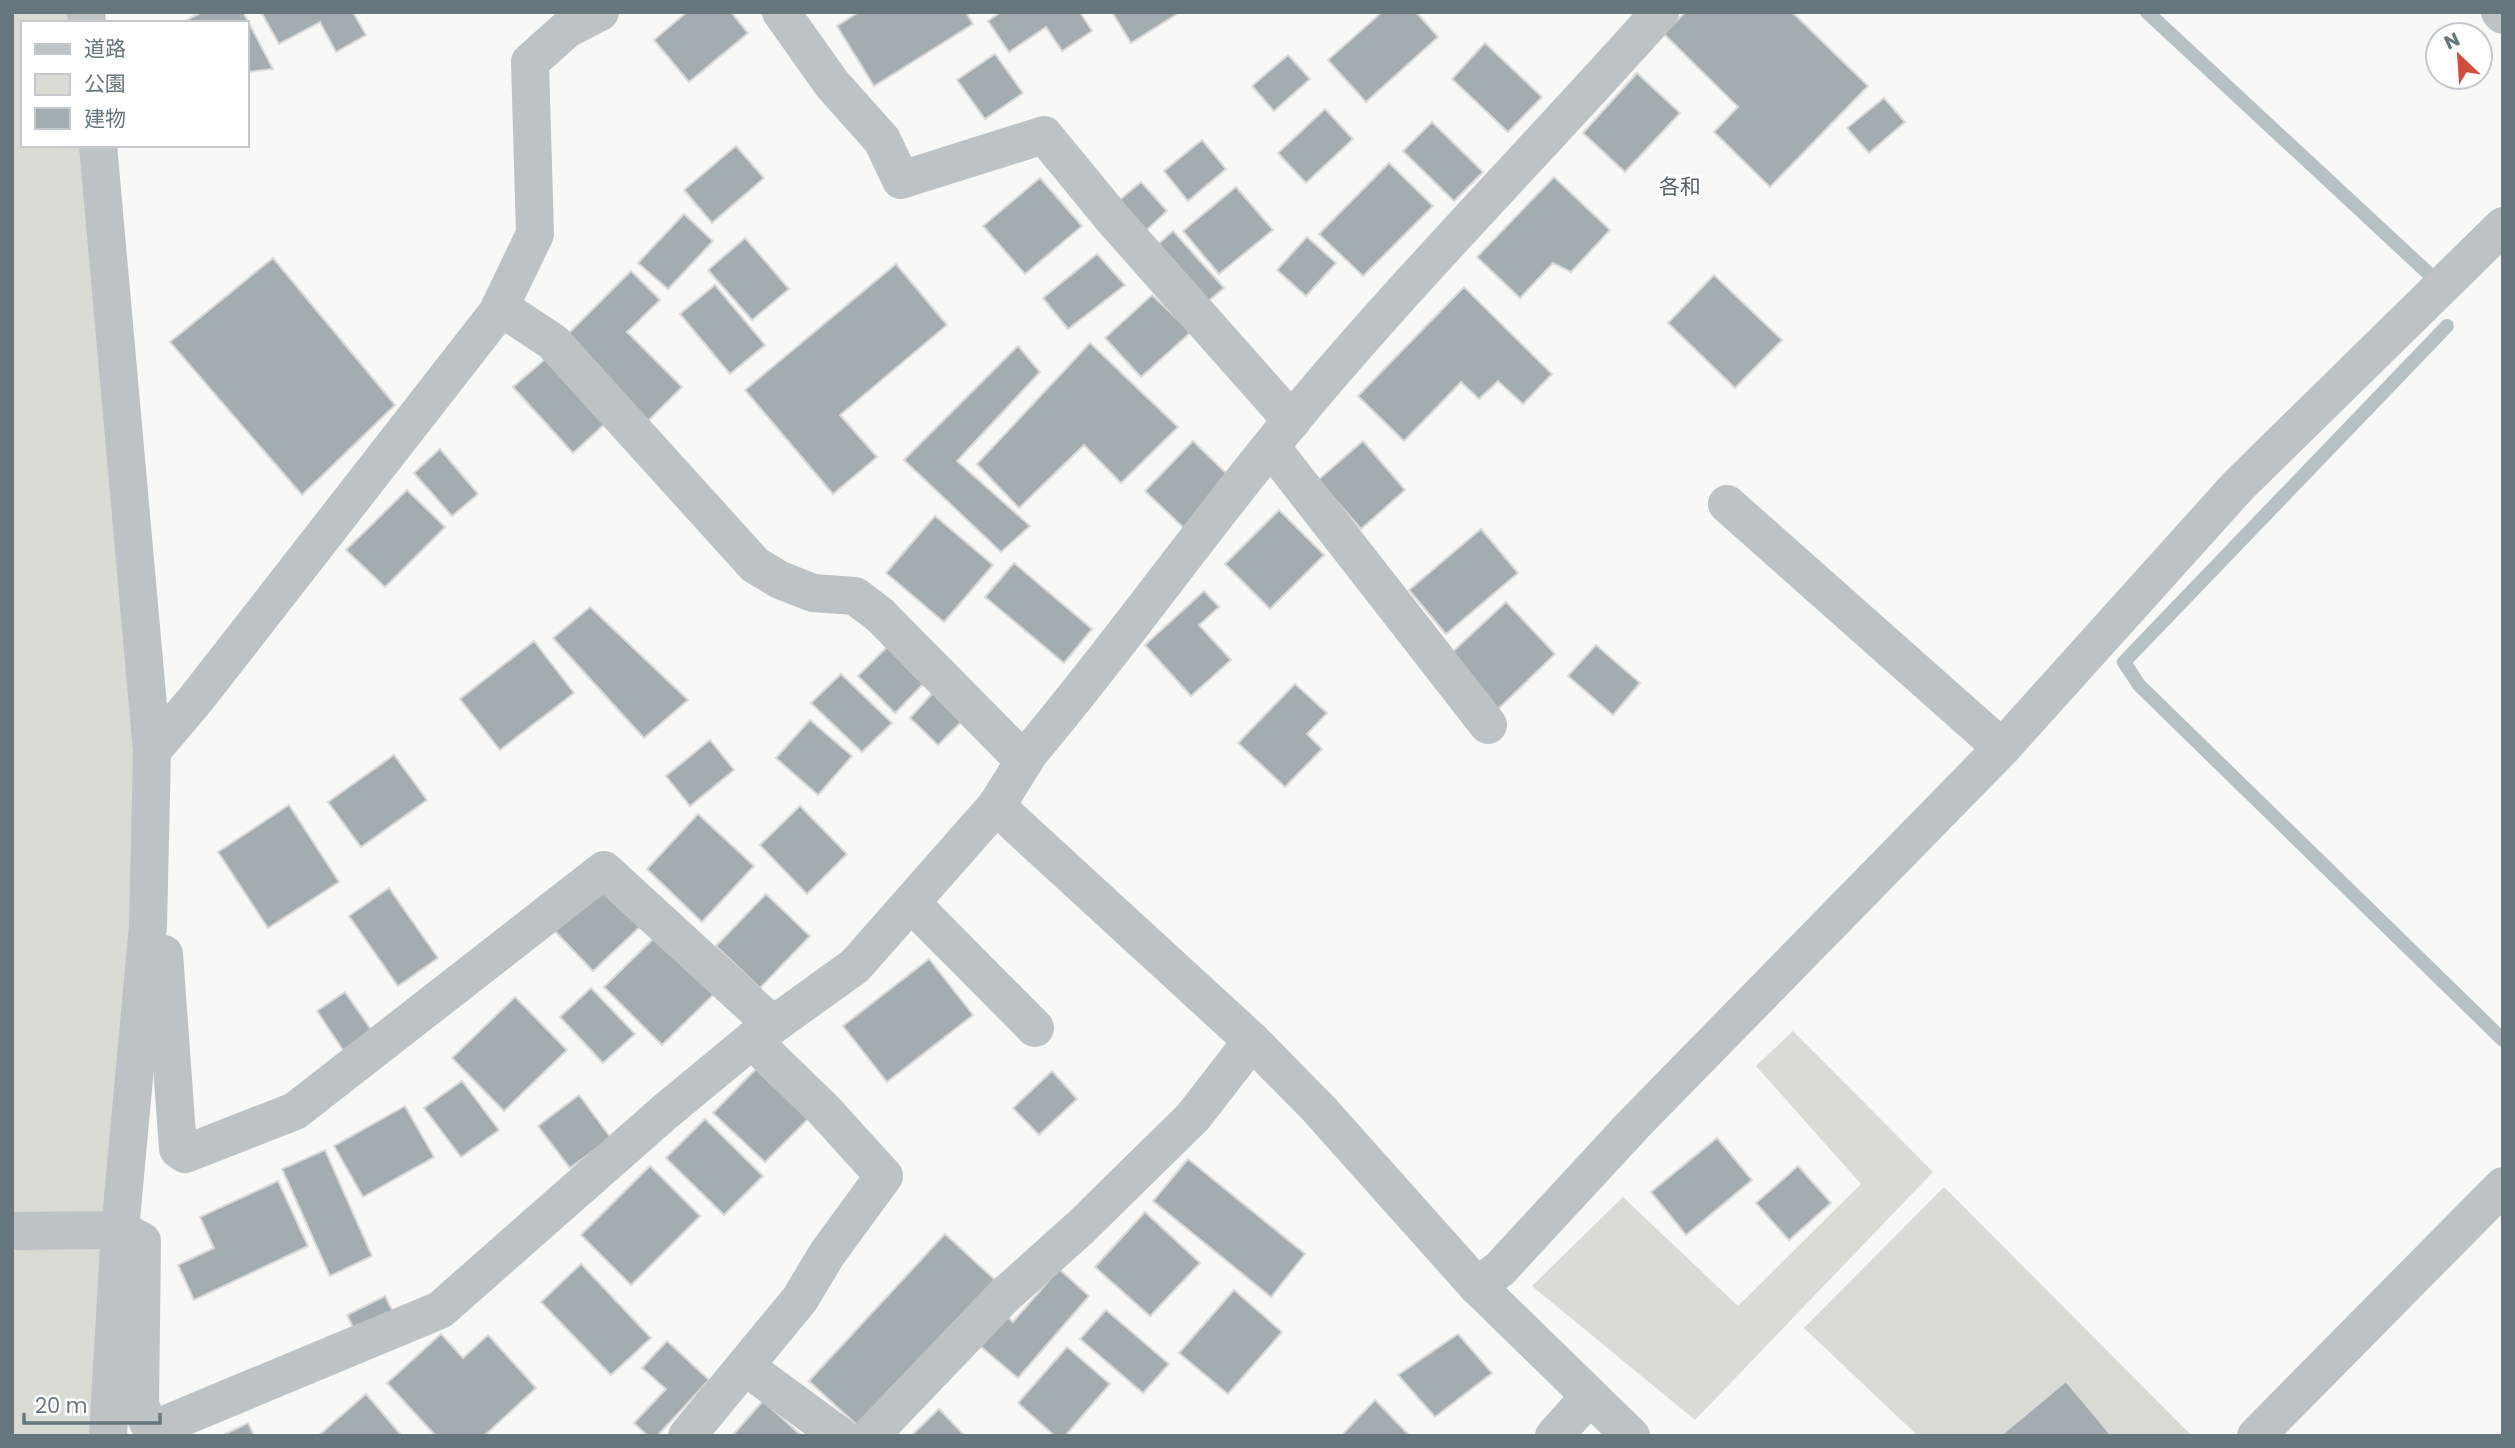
<svg xmlns="http://www.w3.org/2000/svg" width="2515" height="1448" viewBox="0 0 2515 1448" font-family="Poppins,'Noto Sans JP',sans-serif">
  <style>
    .green { fill: #d8dcd5 }
    .lines { fill: none; stroke-linecap: round; stroke-linejoin: round }
    .stream { stroke: #b5c1c4; stroke-width: 14 }
    .building { fill: #a3acb0; stroke: #dad9d8; stroke-width: 2 }
    .minor { stroke: #bdc2c5; stroke-width: 38 }
    .labels { text-anchor: middle; stroke-width: 7; stroke-linejoin: round; paint-order: stroke }
    .quarter-label { font-size: 21px; fill: #576369; stroke: #fff }
  </style>
  <rect width="100%" height="100%" fill="#f8f8f6"/>
  <!-- green -->
  <g class="green">
    <path d="M12 12H85L86 23H23V145H96L152 751 96 1436H12Z"/>
    <path d="M1793 1031 1933 1172 1695 1420 1532 1286 1623 1197 1738 1306 1861 1184 1756 1066Z"/>
    <path d="M1944 1187 2192 1436H1918L1804 1328Z"/>
  </g>
  <g class="lines">
    <!-- stream -->
    <g class="stream">
      <path d="M2147 12 2427 272"/>
      <path d="M2447 326 2124 662 2139 685 2503 1040"/>
    </g>
  </g>
  <!-- building -->
  <g class="building">
    <path d="M202 12H243L273 69 247 72V23H181Z"/>
    <path d="M261 12H353L366 35 336 52 320 22 279 44Z"/>
    <path d="M687 12H731L748 33 689 82 654 40Z"/>
    <path d="M859 12H966L973 24 874 86 837 26Z"/>
    <path d="M1001 12H1080L1092 31 1062 51 1046 27 1009 52 988 21Z"/>
    <path d="M1112 12H1180L1131 43Z"/>
    <path d="M1382 12H1416L1438 37 1366 102 1328 60Z"/>
    <path d="M1685 12H1792L1868 86 1770 187 1714 132 1738 107 1664 34Z"/>
    <path d="M1485 43 1542 97 1508 132 1452 79Z"/>
    <path d="M995 54 1023 93 985 119 957 80Z"/>
    <path d="M1288 55 1310 79 1274 111 1252 86Z"/>
    <path d="M1637 73 1680 113 1625 172 1583 133Z"/>
    <path d="M1884 98 1905 122 1869 153 1847 128Z"/>
    <path d="M1325 109 1353 139 1306 183 1278 153Z"/>
    <path d="M1432 122 1483 172 1454 201 1403 151Z"/>
    <path d="M1202 140 1226 169 1188 201 1164 171Z"/>
    <path d="M736 146 764 178 712 223 684 190Z"/>
    <path d="M1389 163 1433 206 1363 276 1319 234Z"/>
    <path d="M1554 177 1610 230 1571 272 1553 263 1520 298 1477 257Z"/>
    <path d="M1040 178 1082 226 1025 274 983 226Z"/>
    <path d="M1141 182 1167 211 1142 234 1115 204Z"/>
    <path d="M1236 187 1273 230 1219 274 1183 231Z"/>
    <path d="M684 214 713 241 668 289 638 263Z"/>
    <path d="M1173 231 1224 288 1200 308 1150 251Z"/>
    <path d="M1307 237 1336 263 1306 296 1277 270Z"/>
    <path d="M745 238 789 289 752 320 708 270Z"/>
    <path d="M1097 254 1125 285 1068 329 1043 298Z"/>
    <path d="M273 258 395 405 302 495 170 342Z"/>
    <path d="M896 264 947 325 840 415 877 457 833 494 745 390Z"/>
    <path d="M631 271 660 300 627 332 682 387 647 422 564 338Z"/>
    <path d="M1714 275 1782 340 1735 388 1668 323Z"/>
    <path d="M715 285 765 345 730 374 680 314Z"/>
    <path d="M1464 287 1552 374 1523 404 1498 381 1479 399 1461 382 1404 441 1358 396Z"/>
    <path d="M1152 295 1191 332 1141 377 1105 338Z"/>
    <path d="M1090 343 1178 427 1121 483 1084 445 1019 508 977 464Z"/>
    <path d="M1018 346 1040 372 957 461 1030 526 1001 552 904 460Z"/>
    <path d="M550 355 609 420 573 453 513 387Z"/>
    <path d="M1193 441 1234 481 1186 530 1145 491Z"/>
    <path d="M1363 441 1405 490 1361 529 1318 480Z"/>
    <path d="M440 449 478 494 452 516 414 473Z"/>
    <path d="M407 490 445 527 385 587 346 550Z"/>
    <path d="M1279 510 1324 555 1270 609 1225 564Z"/>
    <path d="M935 516 993 565 944 622 886 573Z"/>
    <path d="M1481 529 1518 573 1446 634 1409 590Z"/>
    <path d="M1014 563 1092 629 1064 663 985 597Z"/>
    <path d="M1204 591 1219 607 1199 625 1231 660 1191 696 1145 645Z"/>
    <path d="M1506 602 1555 654 1497 710 1447 657Z"/>
    <path d="M590 607 688 700 644 738 553 638Z"/>
    <path d="M534 641 574 693 500 750 460 699Z"/>
    <path d="M892 642 929 678 895 713 858 676Z"/>
    <path d="M1596 645 1640 683 1613 715 1568 676Z"/>
    <path d="M841 674 892 723 862 752 811 703Z"/>
    <path d="M1295 684 1327 713 1307 734 1322 749 1285 787 1238 743Z"/>
    <path d="M940 685 970 713 938 745 910 718Z"/>
    <path d="M810 720 852 756 818 795 776 758Z"/>
    <path d="M710 740 734 770 690 806 666 776Z"/>
    <path d="M394 755 427 800 361 847 328 802Z"/>
    <path d="M289 805 339 882 268 928 218 852Z"/>
    <path d="M800 806 847 854 807 894 760 845Z"/>
    <path d="M698 814 754 866 702 922 647 869Z"/>
    <path d="M602 881 643 924 593 971 552 928Z"/>
    <path d="M389 888 438 958 398 986 349 916Z"/>
    <path d="M766 894 810 936 760 988 716 946Z"/>
    <path d="M656 936 714 994 662 1045 604 987Z"/>
    <path d="M929 959 973 1015 887 1082 843 1026Z"/>
    <path d="M591 988 635 1034 603 1063 560 1017Z"/>
    <path d="M345 992 372 1031 343 1050 317 1011Z"/>
    <path d="M515 997 567 1050 504 1111 452 1058Z"/>
    <path d="M756 1069 808 1119 765 1162 713 1113Z"/>
    <path d="M1052 1071 1077 1099 1039 1135 1013 1108Z"/>
    <path d="M462 1081 499 1130 461 1157 424 1108Z"/>
    <path d="M579 1095 611 1138 570 1168 538 1126Z"/>
    <path d="M405 1106 434 1157 363 1197 334 1146Z"/>
    <path d="M705 1119 763 1176 724 1215 666 1158Z"/>
    <path d="M1717 1138 1752 1180 1686 1235 1651 1192Z"/>
    <path d="M325 1150 372 1256 330 1276 282 1169Z"/>
    <path d="M1188 1159 1305 1254 1271 1297 1153 1201Z"/>
    <path d="M650 1166 700 1216 631 1285 581 1235Z"/>
    <path d="M1798 1166 1831 1203 1789 1240 1756 1203Z"/>
    <path d="M278 1181 308 1246 194 1300 178 1265 214 1248 200 1217Z"/>
    <path d="M1145 1212 1200 1263 1150 1316 1095 1267Z"/>
    <path d="M945 1234 995 1280 859 1427 809 1381Z"/>
    <path d="M581 1264 651 1338 611 1375 541 1302Z"/>
    <path d="M1059 1269 1089 1296 1018 1378 973 1340 1000 1310 1013 1322Z"/>
    <path d="M1234 1290 1282 1332 1228 1394 1179 1353Z"/>
    <path d="M385 1296 396 1318 358 1337 347 1315Z"/>
    <path d="M1106 1310 1169 1364 1143 1393 1080 1339Z"/>
    <path d="M441 1334 463 1358 488 1335 536 1388 484 1436H436L387 1383Z"/>
    <path d="M1458 1334 1492 1373 1435 1417 1398 1375Z"/>
    <path d="M667 1341 709 1380 657 1436H648L634 1423 666 1389 642 1368Z"/>
    <path d="M1067 1347 1110 1384 1065 1436H1055L1018 1403Z"/>
    <path d="M2066 1381 2112 1436H2000Z"/>
    <path d="M366 1394 402 1436H318Z"/>
    <path d="M1375 1400 1410 1436H1341Z"/>
    <path d="M763 1401 802 1436H732Z"/>
    <path d="M939 1409 965 1436H911Z"/>
    <path d="M248 1423 254 1436H221Z"/>
  </g>
  <g class="lines">
    <!-- minor -->
    <g class="minor">
      <path d="M86 12 87 23"/>
      <path d="M781 12 832 84 882 140 901 180 1044 135 1113 219 1292 421"/>
      <path d="M2500 12 2503 15"/>
      <path d="M98 145 152 751 148 926 120 1230 108 1436"/>
      <path d="M500 307 553 342 755 565 780 580 813 593 855 596 880 615 1024 761"/>
      <path d="M1271 447 1488 725"/>
      <path d="M1727 504 2002 748"/>
      <path d="M152 751 196 699 497 313 535 234 530 62 567 29 600 12"/>
      <path d="M996 806 1252 1041 1318 1108 1477 1286 1631 1436"/>
      <path d="M911 903 1035 1028"/>
      <path d="M164 954 178 1149 185 1154 295 1111 604 870 773 1025"/>
      <path d="M12 1231 120 1230 142 1241 140 1406 152 1430 440 1310 666 1111 752 1040 855 966 996 806 1030 752C1121 644 1202 528 1292 420 1409 279 1538 149 1660 12"/>
      <path d="M1477 1286 1500 1269 1634 1124 2002 748 2238 486 2503 226"/>
      <path d="M746 1367 840 1436"/>
      <path d="M687 1436 800 1299 827 1254 884 1176 824 1110 752 1040"/>
      <path d="M870 1436 1003 1297 1081 1227 1193 1117 1252 1041"/>
      <path d="M1554 1436 1590 1396"/>
      <path d="M2256 1436 2503 1186"/>
    </g>
  </g>
  <g class="labels">
    <!-- quarter labels -->
    <g class="quarter-label">
      <text x="1680" y="194">各和</text>
    </g>
  </g>
  <!-- border -->
  <rect width="2515" height="1448" fill="none" stroke="#66767d" stroke-width="28"/>
  <!-- legend -->
  <rect x="21" y="21" width="228" height="126" fill="#ffffff" stroke="#c2c8cb" stroke-width="2"/>
  <rect x="35" y="44" width="35" height="10" fill="#bdc2c5" stroke="#c2c8cb" stroke-width="2"/>
  <text x="84" y="56" font-size="21" fill="#66767d">道路</text>
  <rect x="35" y="74" width="35" height="21" fill="#d8dcd5" stroke="#c2c8cb" stroke-width="2"/>
  <text x="84" y="91" font-size="21" fill="#66767d">公園</text>
  <rect x="35" y="108" width="35" height="21" fill="#a3acb0" stroke="#c2c8cb" stroke-width="2"/>
  <text x="84" y="126" font-size="21" fill="#66767d">建物</text>
  <!-- north arrow -->
  <g transform="translate(2459 56) rotate(335)"><circle r="33" fill="#ffffff" stroke="#c2c8cb" stroke-width="2"/>
  <path d="M0-5L12 26L0 18L-12 26Z" fill="#d04e3e"/>
  <text y="-10" font-size="19" font-weight="bold" text-anchor="middle" fill="#66767d">N</text>
  </g>
  <!-- scale -->
  <path d="M24 1413v10h136v-10" fill="none" stroke="#66767d" stroke-width="3.5"/>
  <text x="35" y="1413" font-size="21" fill="#66767d" stroke="#ffffff" stroke-width="5" paint-order="stroke">20 m</text>
</svg>
